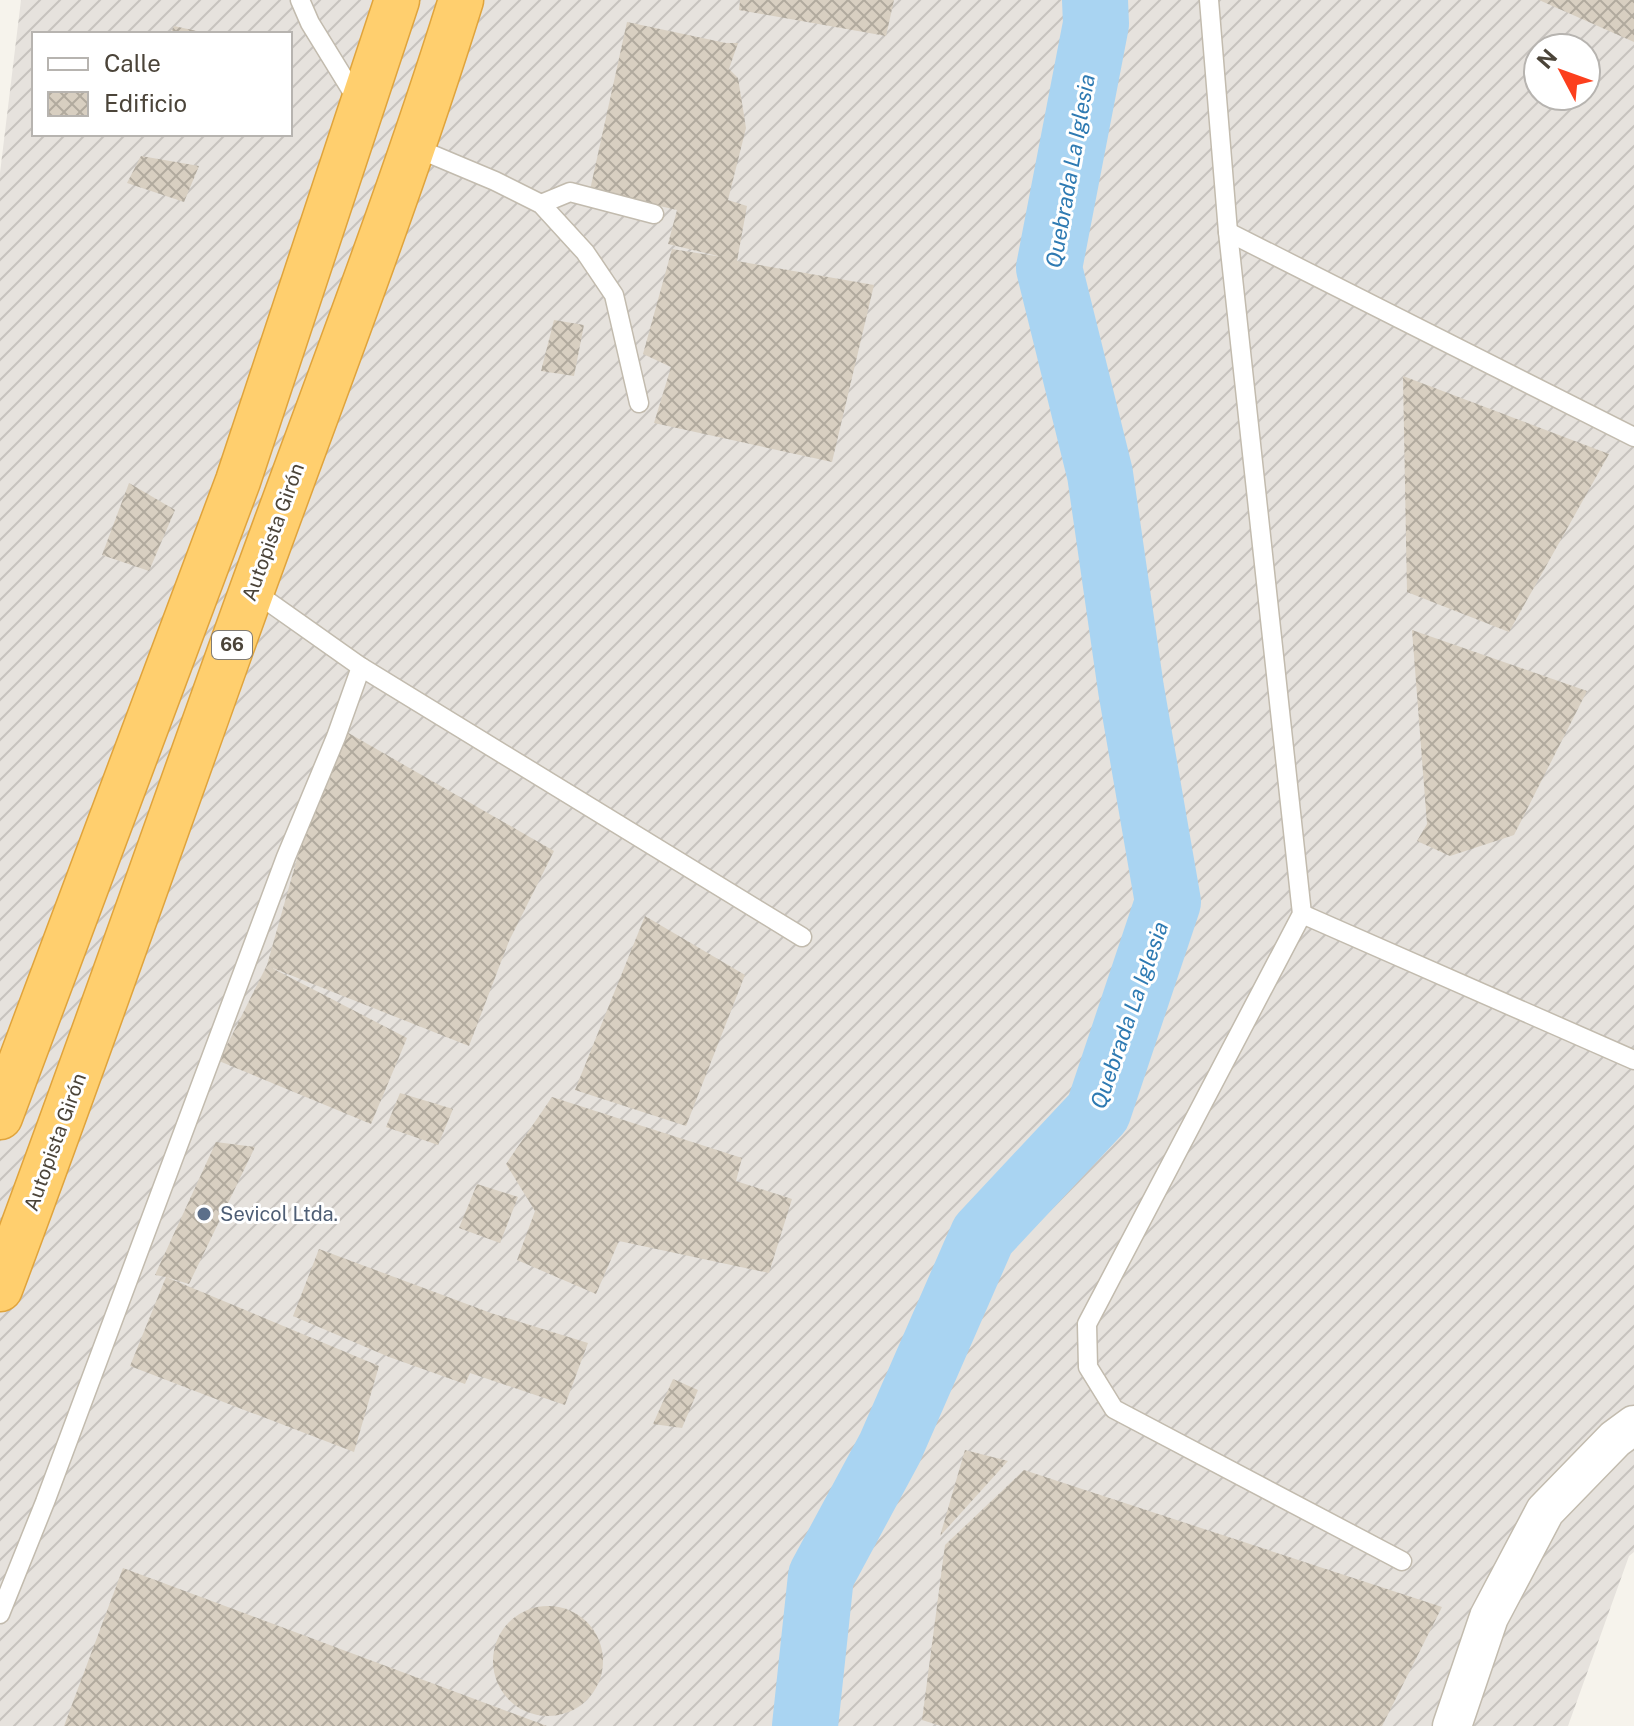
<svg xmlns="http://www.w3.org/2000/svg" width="1634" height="1726" viewBox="0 0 1634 1726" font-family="'Public Sans',sans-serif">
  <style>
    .industrial { fill: url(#industrial-furrows); fill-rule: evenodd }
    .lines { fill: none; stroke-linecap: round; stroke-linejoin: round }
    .river { stroke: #a9d4f2; stroke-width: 66 }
    .building { fill: url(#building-cross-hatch) }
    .lane-casing { stroke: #c2bbae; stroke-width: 21 }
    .street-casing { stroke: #c2bbae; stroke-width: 41 }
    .highway-casing { stroke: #e0a43c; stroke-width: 47 }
    .lane { stroke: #fff; stroke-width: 18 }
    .street { stroke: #fff; stroke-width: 38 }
    .highway { stroke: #ffcf6e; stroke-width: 44 }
    .service-dot { fill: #5c6f8a; stroke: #fff; stroke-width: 3 }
    .labels { text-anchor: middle; stroke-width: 6; stroke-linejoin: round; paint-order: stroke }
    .shield { fill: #fff; stroke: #817c74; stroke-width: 2 }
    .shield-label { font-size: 18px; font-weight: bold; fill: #4b4439 }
    .street-label { font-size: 20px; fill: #4b4439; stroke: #fff }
    .service-label { font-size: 20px; fill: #4e5e75; stroke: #fff; text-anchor: start }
    .water-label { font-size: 22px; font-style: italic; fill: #2e7ab2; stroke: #fff }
  </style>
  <defs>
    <pattern id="industrial-furrows" width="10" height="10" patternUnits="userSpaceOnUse" patternTransform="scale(2)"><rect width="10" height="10" fill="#e6e2dd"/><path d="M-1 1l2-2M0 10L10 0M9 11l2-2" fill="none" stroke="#c7c3be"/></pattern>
    <pattern id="building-cross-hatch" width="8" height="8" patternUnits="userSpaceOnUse" patternTransform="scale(2)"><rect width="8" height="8" fill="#d8cfc1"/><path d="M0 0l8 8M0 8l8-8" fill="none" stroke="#b1aa9e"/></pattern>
  </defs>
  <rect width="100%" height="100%" fill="#f6f3ec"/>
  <!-- industrial -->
  <path class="industrial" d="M21 0H1634V1552L1629 1556 1568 1726H0V173ZM34 34H290V134H34ZM1538 48H1586V96H1538Z"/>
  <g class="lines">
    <!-- river -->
    <path class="river" d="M805 1726 821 1576 890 1448 983 1235 1098 1112 1168 902 1131 689 1100 474 1049 268 1096 24 1095 0"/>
  </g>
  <!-- building -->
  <g class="building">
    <path d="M740 0H894L886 36 739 10Z"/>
    <path d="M1539 0H1634V42Z"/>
    <path d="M627 22 726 43H738L729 69 738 78 746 128 728 200 747 206 737 261 874 285 832 462 654 423 671 367 643 354 672 249 722 257 668 244 677 210 590 190Z"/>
    <path d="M174 26 206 33 205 34H170Z"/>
    <path d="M141 156 199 166 184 202 127 183Z"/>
    <path d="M554 320 584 325 574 376 541 371Z"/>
    <path d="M1403 376 1609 454 1509 632 1407 592Z"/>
    <path d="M129 483 175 510 149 571 102 555Z"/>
    <path d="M1412 630 1587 691 1514 835 1450 856 1417 841 1427 824Z"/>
    <path d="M345 731 554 851 509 941 469 1046 270 967 407 1038 371 1124 219 1061 267 965 300 848Z"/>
    <path d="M645 916 745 975 686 1126 575 1090Z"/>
    <path d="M400 1093 453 1109 438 1145 386 1127Z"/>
    <path d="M552 1097 742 1158 736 1181 792 1199 769 1273 619 1241 596 1294 517 1260 535 1211 506 1164Z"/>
    <path d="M216 1142 255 1147 189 1284 166 1277 379 1366 354 1452 130 1366 166 1277 155 1275Z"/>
    <path d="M477 1184 518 1197 500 1243 459 1228Z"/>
    <path d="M319 1249 491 1313 588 1343 565 1405 470 1373 465 1384 389 1357 293 1316Z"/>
    <path d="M673 1379 698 1390 682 1428 653 1424Z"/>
    <path d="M965 1450 1008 1461 940 1536Z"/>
    <path d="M1024 1470 1442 1607 1382 1726H941L922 1720 945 1545Z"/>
    <path d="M123 1568 547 1726H64Z"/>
    <circle cx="548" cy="1661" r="55"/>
  </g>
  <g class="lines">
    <defs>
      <g id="lane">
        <path d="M300 0 310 23 358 101"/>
        <path d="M1209 0 1228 232 1302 914 1087 1324 1088 1367 1114 1409 1402 1561"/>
        <path d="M414 147 495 181 541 204 585 252 614 295 639 403"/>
        <path d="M541 204 570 192 654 214"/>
        <path d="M1228 232 1634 437"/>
        <path d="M252 590 361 667 802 937"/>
        <path d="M1302 914 1634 1060"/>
        <path d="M0 1614 45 1502 286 857 336 737 361 667"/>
      </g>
      <path id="street" d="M1452 1726 1489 1617 1545 1511 1615 1439 1634 1425"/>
      <g id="highway">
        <path d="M0 1117 238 481 397 0"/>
        <path d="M0 1289C87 1057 168 823 252 590 323 394 399 199 461 0"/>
      </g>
    </defs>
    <!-- lane casing -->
    <use href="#lane" class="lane-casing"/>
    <!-- street casing -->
    <use href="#street" class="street-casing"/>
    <!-- highway casing -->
    <use href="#highway" class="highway-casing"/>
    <!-- lane -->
    <use href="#lane" class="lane"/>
    <!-- street -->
    <use href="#street" class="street"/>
    <!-- highway -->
    <use href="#highway" class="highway"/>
  </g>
  <!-- markers -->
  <circle class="service-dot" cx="204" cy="1214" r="8"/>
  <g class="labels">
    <!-- shield labels -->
    <rect class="shield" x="212" y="631" width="40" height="28" rx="6"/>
    <g class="shield-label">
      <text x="232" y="651">66</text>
    </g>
    <!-- street labels -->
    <g class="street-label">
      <text transform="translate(273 532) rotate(-70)" y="7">Autopista Girón</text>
      <text transform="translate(55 1142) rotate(-70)" y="7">Autopista Girón</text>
    </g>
    <!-- service labels -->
    <g class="service-label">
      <text x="220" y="1221">Sevicol Ltda.</text>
    </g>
    <!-- water labels -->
    <g class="water-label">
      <text transform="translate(1070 171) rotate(-80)" y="8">Quebrada La Iglesia</text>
      <text transform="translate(1129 1015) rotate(-71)" y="8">Quebrada La Iglesia</text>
    </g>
  </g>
  <!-- legend -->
  <rect x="32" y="32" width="260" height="104" fill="#ffffff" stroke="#b7b4b0" stroke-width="2"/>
  <rect x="48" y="58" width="40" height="12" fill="#ffffff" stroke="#b7b4b0" stroke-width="2"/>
  <text x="104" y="72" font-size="24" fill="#4b4439">Calle</text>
  <rect x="48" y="92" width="40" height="24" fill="url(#building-cross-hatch)" stroke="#b7b4b0" stroke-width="2"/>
  <text x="104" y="112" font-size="24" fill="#4b4439">Edificio</text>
  <!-- north arrow -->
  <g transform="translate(1562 72) rotate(311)"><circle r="38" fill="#ffffff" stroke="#b7b4b0" stroke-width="2"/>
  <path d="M0-6L14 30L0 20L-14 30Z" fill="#fc3f1d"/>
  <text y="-12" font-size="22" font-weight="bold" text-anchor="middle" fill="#4b4439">N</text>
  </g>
</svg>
